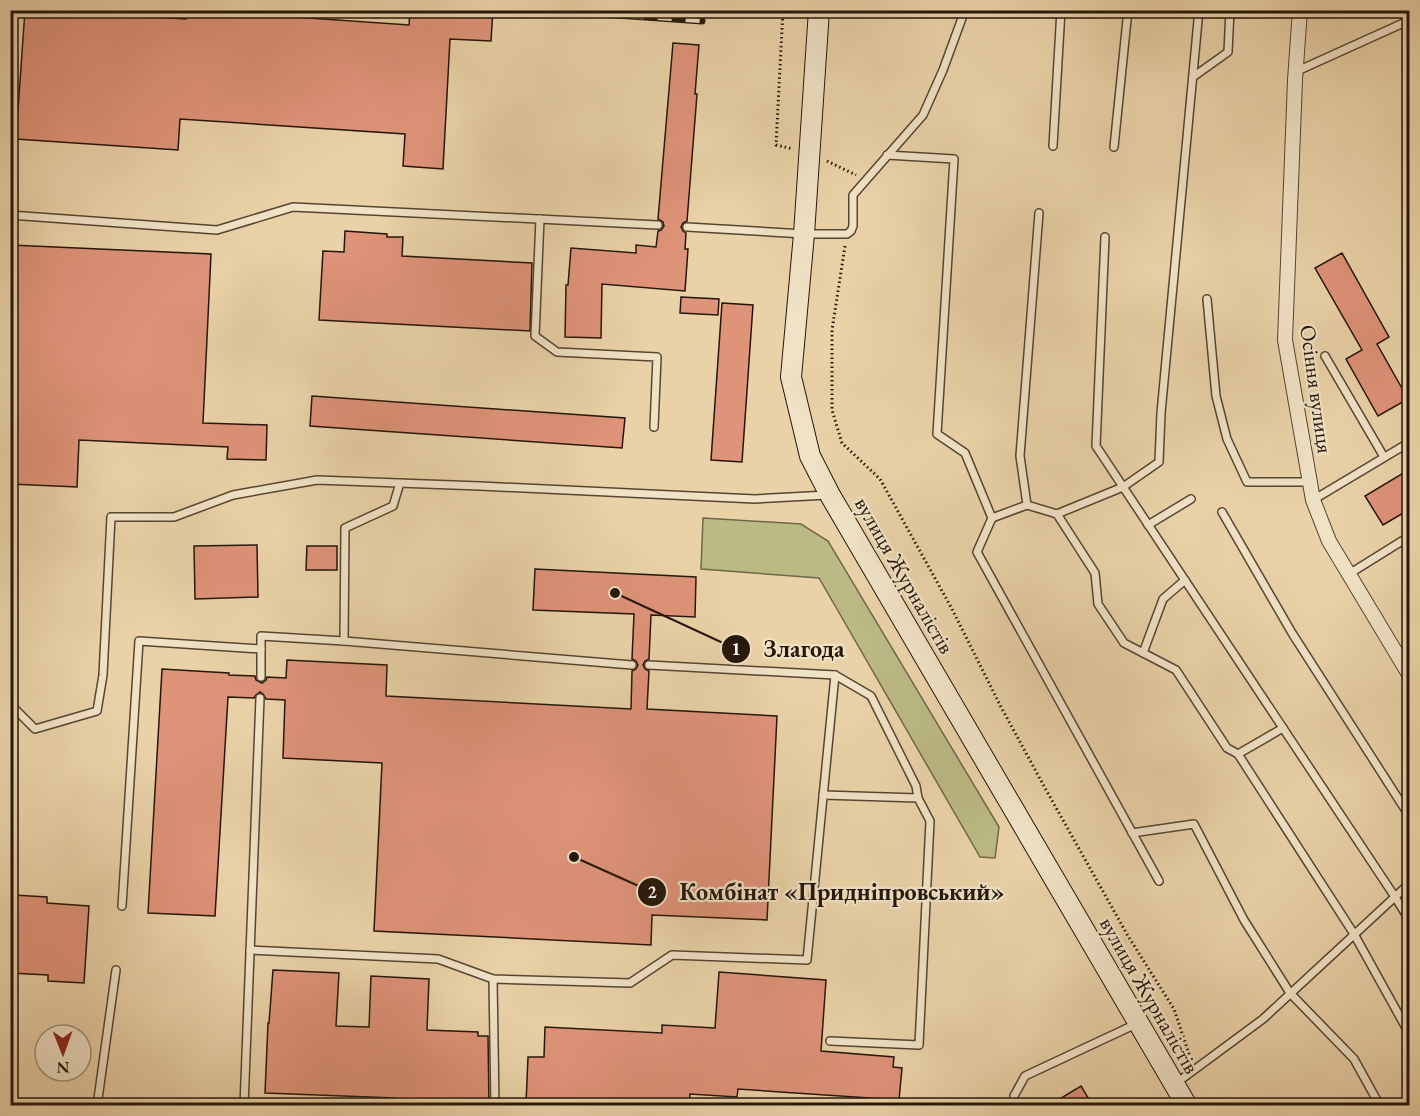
<svg xmlns="http://www.w3.org/2000/svg" width="1420" height="1116" viewBox="0 0 1420 1116" font-family="'EB Garamond',serif">
  <style>
    .green { fill: #bbba84; stroke: #706848; stroke-width: 1.5 }
    .building { fill: #df9379; stroke: #24160b; stroke-width: 1.5 }
    .lines { fill: none; stroke-linecap: round; stroke-linejoin: round }
    .lane-casing { stroke: #564532; stroke-width: 10 }
    .street-casing { stroke: #564532; stroke-width: 16 }
    .secondary-casing { stroke: #24160b; stroke-width: 22 }
    .path { stroke: #24160b; stroke-width: 3; stroke-dasharray: 1.5 3; stroke-linecap: butt }
    .lane { stroke: #f1e2c6; stroke-width: 7 }
    .street { stroke: #f1e2c6; stroke-width: 14 }
    .secondary { stroke: #f1e2c6; stroke-width: 20 }
    .rail-casing { stroke: #24160b; stroke-width: 7 }
    .rail { stroke: #f1e2c6; stroke-width: 4.5; stroke-dasharray: 14; stroke-linecap: butt }
    .labels { text-anchor: middle; stroke-width: 4.5; stroke-linejoin: round; paint-order: stroke }
    .street-label { font-size: 22px; fill: #24160b; stroke: #f1e2c6 }
    .leader { fill: none; stroke: #24160b; stroke-width: 2 }
    .callout-dot { fill: #24160b; stroke: #f1e2c6; stroke-width: 2 }
    .mark-label { font-size: 18px; text-anchor: middle; font-weight: bold; fill: #fff }
    .callout-label { font-size: 24px; text-anchor: middle; font-weight: bold; fill: #24160b; stroke: #f1e2c6; stroke-width: 4.5; stroke-linejoin: round; paint-order: stroke }
  </style>
  <rect width="100%" height="100%" fill="#ead2a8"/>
  <filter id="stains"><feTurbulence type="fractalNoise" baseFrequency=".00333" numOctaves="4"/><feColorMatrix values="0 0 0 0 .2 0 0 0 0 .09 0 0 0 0 .02 0 0 0 .5 -.17"/></filter>
  <radialGradient id="worn" r=".72"><stop offset=".6" stop-color="#630" stop-opacity="0"/><stop offset="1" stop-color="#630" stop-opacity=".3"/></radialGradient>
  <!-- green -->
  <path class="green" d="M703 518 801 524 828 541 999 827 995 858 980 857 819 578 701 569Z"/>
  <!-- building -->
  <g class="building">
    <path d="M25 10H85V13L186 19 187 10H191L409 25 410 10H493L491 41 450 39 443 169 403 166 405 134 180 119 178 150 16 139Z"/>
    <path d="M673 43 699 45 695 94H697L687 221 683 223 681 227 683 231 686 233 685 249H688L685 291 602 284 601 338 565 337 566 285H568L571 248 636 253V245L656 247 658 231 661 230 664 226 663 222 658 219Z"/>
    <path d="M345 231 387 234V237H403L402 256 532 263 530 331 319 320 323 251 344 252Z"/>
    <path d="M10 245 211 254 203 423 267 425 266 460 227 459 228 447 79 440 77 487 10 484Z"/>
    <path d="M1342 253 1389 337 1377 344 1408 399 1378 416 1346 359 1362 350 1315 268Z"/>
    <path d="M681 297 719 299 718 315 680 313Z"/>
    <path d="M722 303 753 305 742 462 711 460Z"/>
    <path d="M312 396 625 418 622 448 310 426Z"/>
    <path d="M1410 469V509L1383 525 1365 496Z"/>
    <path d="M257 545 258 597 195 599 194 546Z"/>
    <path d="M307 546H337V570H306Z"/>
    <path d="M535 569 696 577 695 617 651 615 649 659 645 661 643 665 645 669 649 671 647 709 777 716 767 920 652 915 651 945 374 931 382 763 283 758 285 700 266 699 263 694 260 692 256 695 254 698 228 697 215 916 148 913 162 669 229 673V675L255 676 256 680 262 683 266 680 267 677 286 678 287 660 387 665 386 696 631 709 632 671 636 669 638 665 636 661 632 659 634 614 533 610Z"/>
    <path d="M13 895 47 897V903L89 906 84 983 48 981V975L10 973V931Z"/>
    <path d="M273 970 339 973 336 1026 369 1027 371 976 429 979 427 1030 478 1032V1036H488L489 1106H394L395 1098 265 1093 268 1023H269Z"/>
    <path d="M719 972 826 980 821 1051 894 1057 893 1067 902 1068 899 1100 738 1089 737 1097 690 1094 689 1105 672 1104V1106H541V1104L526 1103 528 1057H544L545 1027 662 1033V1025L715 1028Z"/>
    <path d="M1081 1086 1093 1106H1048Z"/>
  </g>
  <g class="lines">
    <defs>
      <g id="lane">
        <path d="M1295 72 1410 20"/>
        <path d="M1193 77 1228 52 1230 10"/>
        <path d="M1053 146 1061 10"/>
        <path d="M1114 147 1128 10"/>
        <path d="M887 155 954 159 937 434 965 453 992 518 977 552 1159 881"/>
        <path d="M1039 213 1020 456 1027 505 1057 514 1123 487 1159 462 1161 413 1199 10"/>
        <path d="M10 215 217 230 293 207 658 225"/>
        <path d="M540 219 535 336 557 352 657 357 654 427"/>
        <path d="M687 227 804 234H847L851 231 853 226V195L923 115 943 70 965 10"/>
        <path d="M1105 237 1096 446 1395 897 1410 921"/>
        <path d="M1207 299 1216 396 1227 439 1247 482H1310"/>
        <path d="M1325 356 1384 457"/>
        <path d="M1313 500 1410 442"/>
        <path d="M1222 512 1292 633 1410 817"/>
        <path d="M1057 514 1095 573 1098 604 1124 643 1176 670 1227 748 1238 754 1354 934 1410 1035"/>
        <path d="M992 518 1027 505"/>
        <path d="M1148 525 1191 499"/>
        <path d="M1349 574 1410 536"/>
        <path d="M344 641 345 528 393 506 400 483"/>
        <path d="M1143 653 1163 599 1185 580"/>
        <path d="M649 665 835 675 871 696 916 786 918 798 930 821 919 1045 830 1041"/>
        <path d="M261 677V636L344 641 632 665"/>
        <path d="M10 704 35 729 97 711 103 675 111 517H174L233 495 317 480 480 486 755 499 827 495"/>
        <path d="M1238 754 1283 728"/>
        <path d="M823 795 918 798"/>
        <path d="M1132 833 1194 824 1244 920 1290 993 1354 1059 1380 1106"/>
        <path d="M122 906 139 641 261 649"/>
        <path d="M250 950 438 959 493 979 630 983 672 955 807 960 835 675"/>
        <path d="M493 979 495 1106"/>
        <path d="M1175 1084 1263 1019 1410 883"/>
        <path d="M97 1106 116 970"/>
        <path d="M244 1106 260 698"/>
        <path d="M1014 1106V1096L1025 1076 1136 1024"/>
      </g>
      <path id="street" d="M1300 10 1295 80 1285 340 1313 500 1329 541 1410 676"/>
      <path id="secondary" d="M819 10 804 234 791 377 810 456 830 495 1187 1106"/>
    </defs>
    <!-- lane casing -->
    <use href="#lane" class="lane-casing"/>
    <!-- street casing -->
    <use href="#street" class="street-casing"/>
    <!-- secondary casing -->
    <use href="#secondary" class="secondary-casing"/>
    <!-- path -->
    <g class="path">
      <path d="M783 10 776 145 793 149"/>
      <path d="M827 161 856 175"/>
      <path d="M845 246 832 330V410L842 443 880 479 952 609 1001 707 1045 788 1128 936 1174 1009 1190 1057"/>
    </g>
    <!-- lane -->
    <use href="#lane" class="lane"/>
    <!-- street -->
    <use href="#street" class="street"/>
    <!-- secondary -->
    <use href="#secondary" class="secondary"/>
    <defs>
      <path id="rail" d="M546 10 702 21"/>
    </defs>
    <!-- rail casing -->
    <use href="#rail" class="rail-casing"/>
    <!-- rail -->
    <use href="#rail" class="rail"/>
  </g>
  <g class="labels">
    <!-- street labels -->
    <g class="street-label">
      <text transform="translate(1317 389) rotate(82)" y="8">Осіння вулиця</text>
      <text transform="translate(905 575) rotate(60)" y="8">вулиця Журналістів</text>
      <text transform="translate(1150 995) rotate(60)" y="8">вулиця Журналістів</text>
    </g>
  </g>
  <!-- callouts -->
  <path class="leader" d="M615 593L736 649M574 857L652 892"/>
  <g class="callout-dot">
    <circle cx="615" cy="593" r="6"/>
    <circle cx="574" cy="857" r="6"/>
    <circle cx="736" cy="649" r="15"/>
    <circle cx="652" cy="892" r="15"/>
  </g>
  <g class="mark-label">
    <text x="736" y="655">1</text>
    <text x="652" y="898">2</text>
  </g>
  <g class="callout-label">
    <text x="804" y="657">Злагода</text>
    <text x="842" y="900">Комбінат «Придніпровський»</text>
  </g>
  <!-- margin -->
  <rect width="1420" height="1116" fill="none" stroke="#ead2a8" stroke-width="36"/>
  <rect x="12" y="12" width="1396" height="1092" fill="none" stroke="#24160b" stroke-width="3"/>
  <rect x="18" y="18" width="1384" height="1080" fill="none" stroke="#24160b" stroke-width="1.5"/>
  <!-- north arrow -->
  <g transform="translate(63 1053) rotate(179)"><circle r="28" fill="#f1e2c6" stroke="#9f907b" stroke-width="1.5"/>
  <path d="M0-4.5L10 22L0 15L-10 22Z" fill="#8f2418"/>
  <text y="-9" font-size="16" font-weight="bold" text-anchor="middle" fill="#24160b">N</text>
  </g>
  <rect width="100%" height="100%" filter="url(#stains)"/>
  <rect width="100%" height="100%" fill="url(#worn)"/>
</svg>
